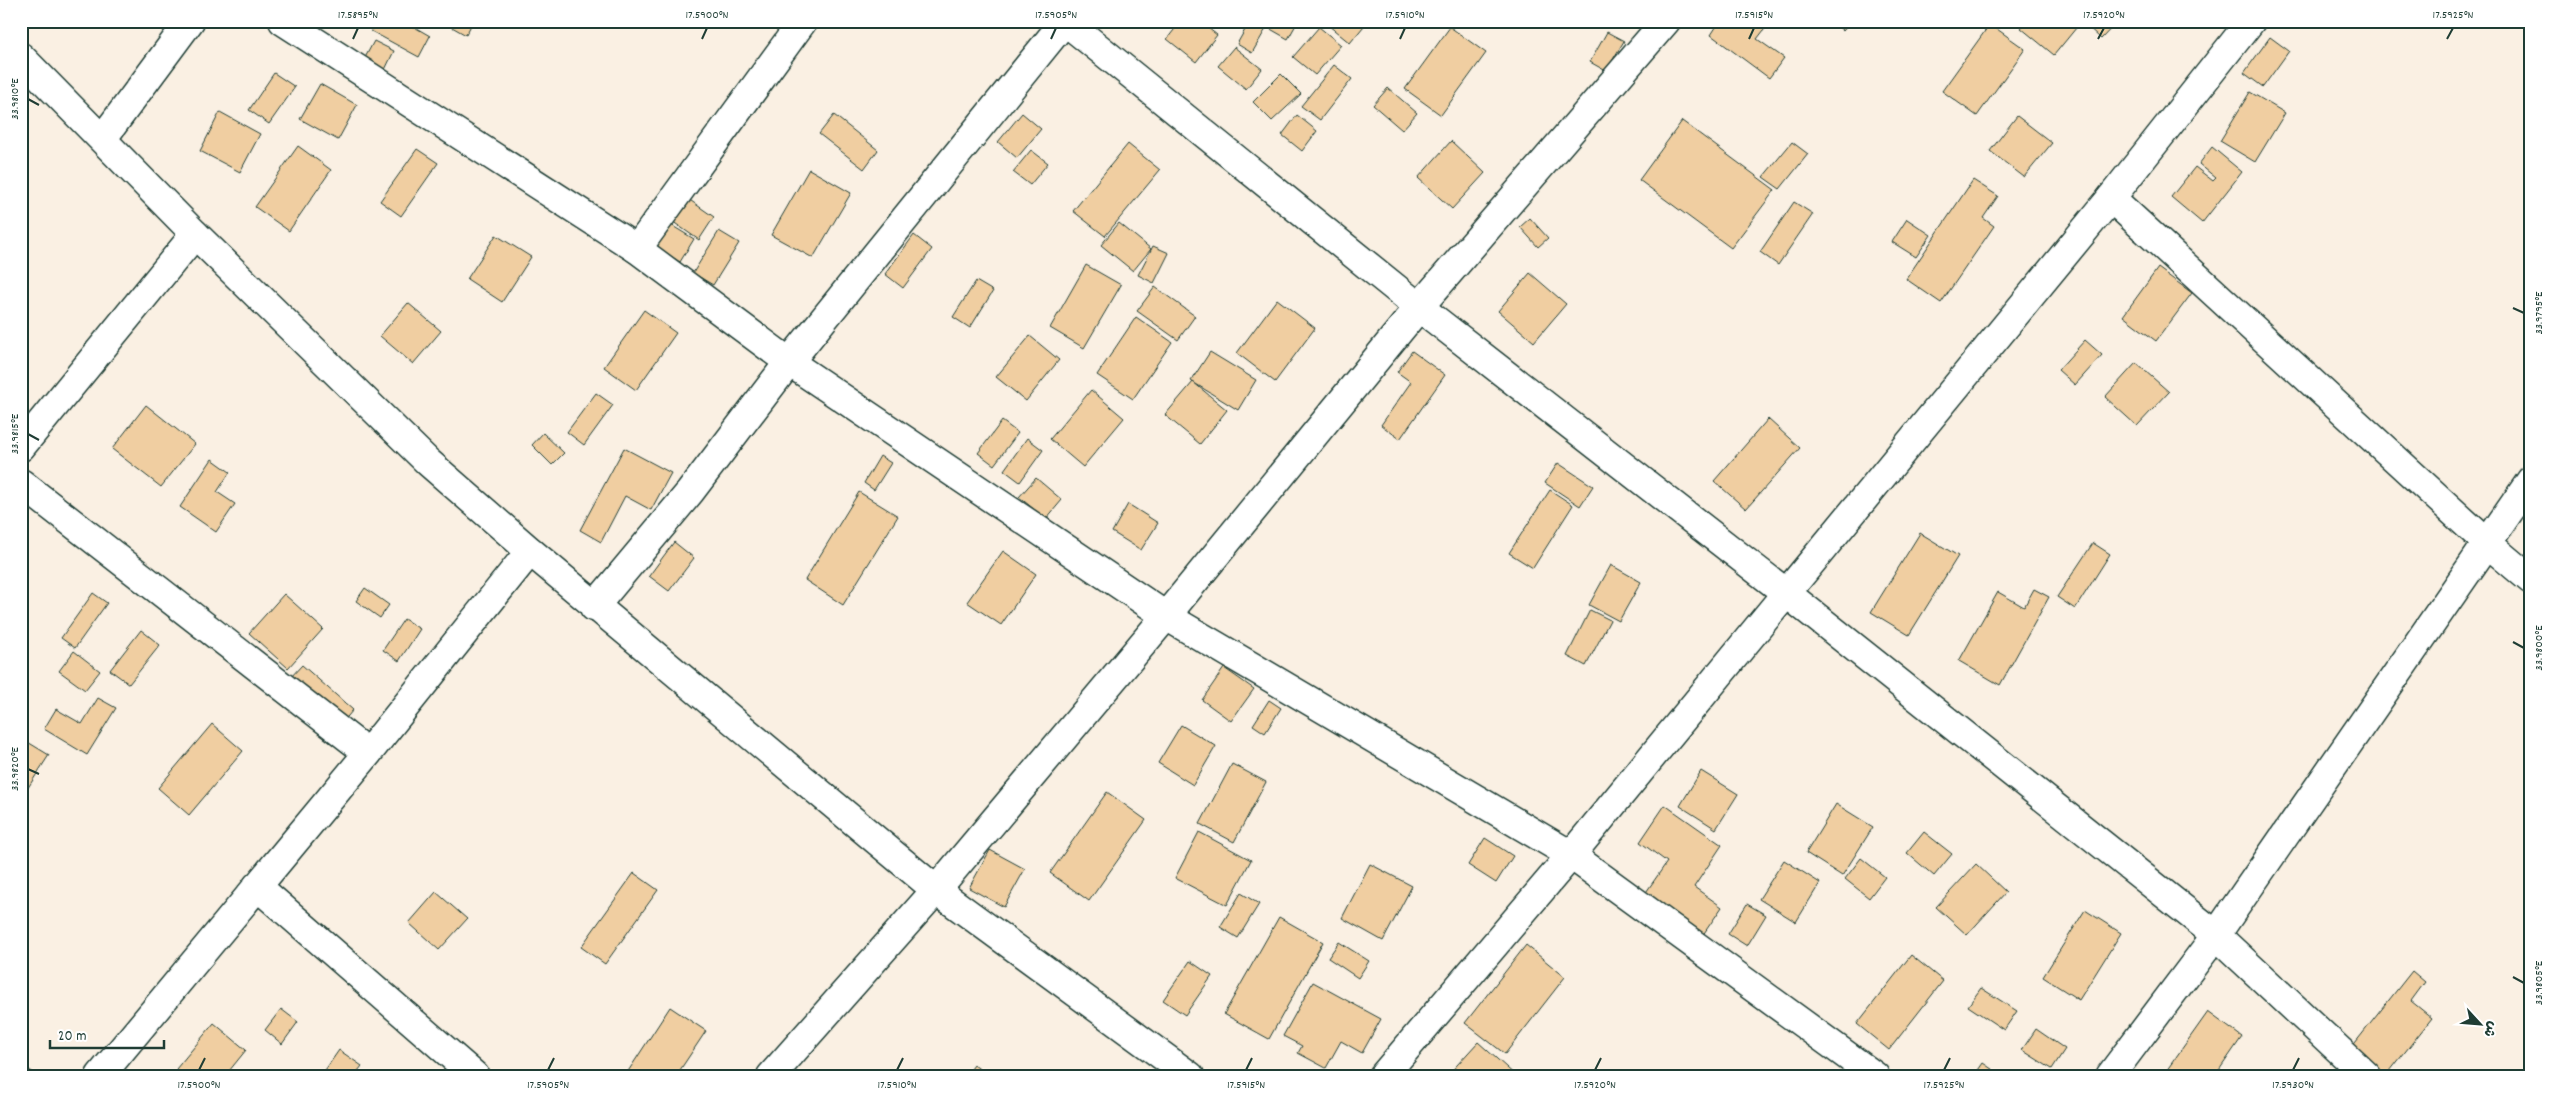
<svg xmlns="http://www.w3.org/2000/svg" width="2552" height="1097" viewBox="0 0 2552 1097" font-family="Dekko,'Playpen Sans Arabic',sans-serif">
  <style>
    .building { fill: #f0cea1; stroke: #1f3d34 }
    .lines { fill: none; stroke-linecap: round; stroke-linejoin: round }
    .minor-casing { stroke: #1f3d34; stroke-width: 31 }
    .minor { stroke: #fff; stroke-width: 28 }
    .ticks { fill: none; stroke: #1f3d34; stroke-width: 2 }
    .neatline { fill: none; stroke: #1f3d34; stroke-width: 2 }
    .ticks-label { font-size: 12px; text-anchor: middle; fill: #1f3d34 }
  </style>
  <rect width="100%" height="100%" fill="#faf0e3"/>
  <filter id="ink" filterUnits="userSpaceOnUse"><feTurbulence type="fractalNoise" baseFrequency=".02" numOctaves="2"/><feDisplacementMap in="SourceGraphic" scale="10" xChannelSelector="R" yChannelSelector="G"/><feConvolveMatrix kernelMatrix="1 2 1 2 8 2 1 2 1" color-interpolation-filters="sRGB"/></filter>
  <g filter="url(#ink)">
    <!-- building -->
    <g class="building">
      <path d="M376 21H404L430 36 419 57 371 31Z"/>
      <path d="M447 21H473L466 35 445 23Z"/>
      <path d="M1181 21H1199L1217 35 1196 62 1167 39Z"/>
      <path d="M1250 21H1298L1288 39 1267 27 1252 53 1237 44Z"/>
      <path d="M1323 21H1368L1350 43Z"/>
      <path d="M1720 21H1771L1757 39 1784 58 1769 78 1711 35Z"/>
      <path d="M1832 21H1852L1843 31Z"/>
      <path d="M2027 21H2080L2081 22 2054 55 2021 28Z"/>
      <path d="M2082 21H2118L2101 39Z"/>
      <path d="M1990 24 2025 49 1977 116 1942 91Z"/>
      <path d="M1319 27 1341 45 1315 75 1293 57Z"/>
      <path d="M1450 27 1486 53 1441 115 1405 89Z"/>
      <path d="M1607 32 1624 41 1606 71 1590 62Z"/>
      <path d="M2270 37 2289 51 2263 87 2244 73Z"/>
      <path d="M374 41 394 51 381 78 360 67Z"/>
      <path d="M1234 47 1262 69 1246 89 1218 66Z"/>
      <path d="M1334 65 1352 79 1320 120 1301 106Z"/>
      <path d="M274 73 295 87 269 124 249 110Z"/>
      <path d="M1281 74 1301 94 1272 121 1253 102Z"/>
      <path d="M320 84 357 105 338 140 300 119Z"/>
      <path d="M1388 88 1417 113 1402 130 1373 105Z"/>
      <path d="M2250 92 2285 113 2255 162 2220 141Z"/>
      <path d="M220 112 260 134 240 172 200 151Z"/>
      <path d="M1022 113 1041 129 1017 158 998 142Z"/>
      <path d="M834 115 878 150 864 169 819 134Z"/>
      <path d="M1297 115 1317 131 1302 151 1282 135Z"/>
      <path d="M2017 116 2052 143 2024 177 1990 151Z"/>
      <path d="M1682 121 1775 190 1731 248 1639 180Z"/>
      <path d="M1451 141 1485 173 1452 209 1418 178Z"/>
      <path d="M1792 142 1808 154 1780 189 1763 177Z"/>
      <path d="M1128 144 1160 170 1105 236 1073 211Z"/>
      <path d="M298 146 331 170 289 231 255 207Z"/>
      <path d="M2212 147 2242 172 2202 223 2171 197 2195 167 2213 181 2216 178 2199 164Z"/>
      <path d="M417 149 438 163 401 216 380 201Z"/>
      <path d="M1031 150 1048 163 1030 185 1013 172Z"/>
      <path d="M809 169 851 193 813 258 771 235Z"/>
      <path d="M1973 180 1998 196 1983 218 1994 226 1941 303 1906 279Z"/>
      <path d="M684 196 714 217 699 240 669 219Z"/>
      <path d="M1794 202 1813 214 1778 265 1760 252Z"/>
      <path d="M1530 218 1548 238 1538 247 1520 227Z"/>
      <path d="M1907 219 1931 235 1916 257 1892 242Z"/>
      <path d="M666 222 694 239 680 262 652 244Z"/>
      <path d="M1119 223 1151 249 1133 271 1101 245Z"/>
      <path d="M719 231 739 243 713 285 693 273Z"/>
      <path d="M496 235 531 257 502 302 467 279Z"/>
      <path d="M914 235 932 249 903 288 885 274Z"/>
      <path d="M1153 246 1169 253 1154 283 1138 275Z"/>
      <path d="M1086 265 1121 285 1084 348 1050 328Z"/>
      <path d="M2158 268 2192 293 2156 341 2123 316Z"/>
      <path d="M1530 273 1566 304 1534 342 1498 311Z"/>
      <path d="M976 281 993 291 970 328 953 317Z"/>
      <path d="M1155 287 1195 316 1178 340 1137 311Z"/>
      <path d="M1277 299 1315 328 1275 382 1237 353Z"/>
      <path d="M408 303 441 331 413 364 380 336Z"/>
      <path d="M644 310 676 333 636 390 604 367Z"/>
      <path d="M1136 317 1172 342 1133 399 1097 375Z"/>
      <path d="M1030 336 1059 360 1026 401 996 377Z"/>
      <path d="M2085 340 2102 355 2075 385 2058 370Z"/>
      <path d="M1412 351 1445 375 1400 439 1381 425 1411 382 1397 372Z"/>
      <path d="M1210 352 1256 380 1238 410 1191 381Z"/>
      <path d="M2136 363 2169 392 2137 426 2105 397Z"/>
      <path d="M1193 382 1227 410 1200 444 1165 415Z"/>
      <path d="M1091 390 1124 418 1083 467 1050 439Z"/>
      <path d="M596 393 613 405 584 445 567 432Z"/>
      <path d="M146 405 195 444 161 487 112 449Z"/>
      <path d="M1768 419 1800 448 1746 509 1714 481Z"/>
      <path d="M1002 421 1018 433 994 465 978 453Z"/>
      <path d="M543 433 564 453 552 465 532 445Z"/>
      <path d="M1027 438 1043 450 1020 482 1004 470Z"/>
      <path d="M624 448 671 473 651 510 625 496 601 542 580 530Z"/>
      <path d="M880 456 891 463 874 490 864 483Z"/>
      <path d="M212 459 230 472 217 492 235 504 216 532 180 507Z"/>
      <path d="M1558 463 1593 486 1580 506 1545 483Z"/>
      <path d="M1036 478 1062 500 1046 519 1019 497Z"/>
      <path d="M1550 490 1573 505 1533 568 1509 553Z"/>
      <path d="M859 492 898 516 843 605 805 580Z"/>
      <path d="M1128 504 1158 523 1141 550 1112 532Z"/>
      <path d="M1920 533 1958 556 1909 635 1871 612Z"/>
      <path d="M674 542 694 558 669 591 649 576Z"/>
      <path d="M2093 543 2110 554 2075 609 2057 597Z"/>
      <path d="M1003 551 1036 574 1001 625 967 602Z"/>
      <path d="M1611 565 1641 582 1619 621 1589 605Z"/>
      <path d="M365 588 389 605 380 618 356 601Z"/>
      <path d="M2034 589 2049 597 2000 685 1959 661 1998 592 2024 607Z"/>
      <path d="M93 593 107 603 75 648 61 638Z"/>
      <path d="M284 594 323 629 288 668 249 633Z"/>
      <path d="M1590 610 1610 620 1586 666 1567 656Z"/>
      <path d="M404 619 420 629 399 661 383 650Z"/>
      <path d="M141 630 160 645 129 684 110 670Z"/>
      <path d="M74 651 100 671 85 690 59 671Z"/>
      <path d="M302 665 353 710 342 723 290 678Z"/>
      <path d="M1224 668 1254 689 1231 721 1202 700Z"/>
      <path d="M98 698 116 708 87 755 44 729 56 709 82 724Z"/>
      <path d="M1269 700 1281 708 1265 733 1253 725Z"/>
      <path d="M212 724 243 751 189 815 158 788Z"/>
      <path d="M1181 725 1216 746 1193 785 1158 763Z"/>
      <path d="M26 741 49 755 22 797 21 748Z"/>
      <path d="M1232 764 1266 782 1234 842 1200 824Z"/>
      <path d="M1701 771 1738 794 1716 829 1680 806Z"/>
      <path d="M1107 792 1146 820 1089 901 1050 873Z"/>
      <path d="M1836 804 1873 827 1842 876 1806 853Z"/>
      <path d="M1665 805 1722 845 1694 887 1722 907 1700 939 1642 898 1667 862 1640 842Z"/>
      <path d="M1199 832 1251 860 1227 905 1175 878Z"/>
      <path d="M1924 832 1952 854 1934 876 1907 853Z"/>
      <path d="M1485 838 1513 856 1496 883 1468 865Z"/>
      <path d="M990 850 1025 869 1004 907 969 888Z"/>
      <path d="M1861 858 1885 877 1869 898 1845 879Z"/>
      <path d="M1784 860 1820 883 1796 922 1759 899Z"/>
      <path d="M1370 864 1412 886 1383 941 1342 918Z"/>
      <path d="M1976 864 2006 892 1967 935 1936 907Z"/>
      <path d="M634 873 658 890 605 964 581 947Z"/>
      <path d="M436 892 467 919 439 950 409 923Z"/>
      <path d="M1241 893 1259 904 1238 938 1220 927Z"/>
      <path d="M1747 904 1766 915 1747 946 1728 934Z"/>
      <path d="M2085 910 2121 933 2079 1000 2043 977Z"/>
      <path d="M1279 917 1323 942 1269 1039 1224 1014Z"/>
      <path d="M1339 942 1369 961 1358 978 1328 958Z"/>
      <path d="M1526 945 1565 977 1505 1054 1465 1023Z"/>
      <path d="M1911 955 1943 981 1889 1050 1857 1024Z"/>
      <path d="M1190 961 1212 976 1185 1015 1163 1000Z"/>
      <path d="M2412 971 2425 982 2411 1001 2432 1018 2386 1076 2351 1048Z"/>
      <path d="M1313 982 1381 1019 1362 1053 1341 1041 1326 1068 1298 1053 1302 1046 1283 1036Z"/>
      <path d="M1981 988 2017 1011 2004 1030 1968 1006Z"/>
      <path d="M670 1007 706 1031 676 1076H625Z"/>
      <path d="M281 1009 298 1022 282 1044 265 1030Z"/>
      <path d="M2208 1012 2242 1037 2215 1076H2167L2164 1074Z"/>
      <path d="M214 1023 246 1050 225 1076H184L176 1069Z"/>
      <path d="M2036 1029 2065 1049 2052 1069 2022 1050Z"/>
      <path d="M1478 1042 1516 1076H1447Z"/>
      <path d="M339 1050 362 1066 354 1076H321Z"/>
      <path d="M1983 1063 2002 1076H1974Z"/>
      <path d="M21 1064 38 1076H21Z"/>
      <path d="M974 1065 989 1076H966Z"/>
    </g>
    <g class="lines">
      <defs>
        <g id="minor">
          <path d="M283 21 637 249 789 362 1166 616 1571 855 1875 1076"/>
          <path d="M1065 21 1419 307 1785 592 2216 935 2367 1076"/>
          <path d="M21 57 195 234 428 462 530 551 936 890 1190 1076"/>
          <path d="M103 138 190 21"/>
          <path d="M2111 198 2487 543 2531 580"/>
          <path d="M637 249 803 21"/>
          <path d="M21 447 195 234"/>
          <path d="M21 483 368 753"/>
          <path d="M594 607 690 492 789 362 1065 21"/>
          <path d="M257 886 475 1076"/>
          <path d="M100 1076 368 753 530 551"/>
          <path d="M771 1076 936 890 1166 616 1419 307 1666 21"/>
          <path d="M1383 1076 1571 855 2111 198 2251 21"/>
          <path d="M2110 1076 2216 935 2531 480"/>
        </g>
      </defs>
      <!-- minor casing -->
      <use href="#minor" class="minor-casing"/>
      <!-- minor -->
      <use href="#minor" class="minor"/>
    </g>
  </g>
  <!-- ticks -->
  <path class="ticks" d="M353 39 358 28M702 39 707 28M1051 39 1056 28M1400 39 1405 28M1749 39 1754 28M2098 39 2104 28M2447 39 2453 28M28 99 39 105M2513 308 2524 313M28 434 39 440M2513 642 2524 648M28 769 39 774M2513 977 2524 983M199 1070 205 1058M548 1070 554 1058M897 1070 903 1058M1246 1070 1252 1058M1595 1070 1601 1058M1944 1070 1950 1058M2293 1070 2299 1058"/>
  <!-- margin -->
  <rect width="2552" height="1097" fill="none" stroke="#fff" stroke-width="55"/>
  <!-- north arrow -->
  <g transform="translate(2480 1024) rotate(116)" stroke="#ffffff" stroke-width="4" paint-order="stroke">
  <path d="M0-4L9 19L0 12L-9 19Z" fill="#1f3d34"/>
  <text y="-8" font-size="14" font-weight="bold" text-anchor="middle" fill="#1f3d34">ش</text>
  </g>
  <!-- scale -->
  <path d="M50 1040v8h114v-8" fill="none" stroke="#1f3d34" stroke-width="2.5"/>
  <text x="58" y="1040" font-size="15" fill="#1f3d34" stroke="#ffffff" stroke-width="4" paint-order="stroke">20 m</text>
  <rect x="28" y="28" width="2496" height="1042" class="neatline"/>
  <g class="ticks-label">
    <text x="358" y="18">17.5895°N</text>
    <text x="707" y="18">17.5900°N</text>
    <text x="1056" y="18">17.5905°N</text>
    <text x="1405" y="18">17.5910°N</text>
    <text x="1754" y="18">17.5915°N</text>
    <text x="2104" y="18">17.5920°N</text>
    <text x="2453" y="18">17.5925°N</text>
    <text transform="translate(14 99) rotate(-90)" y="4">33.9810°E</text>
    <text transform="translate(2538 313) rotate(-90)" y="4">33.9795°E</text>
    <text transform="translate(14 434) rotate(-90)" y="4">33.9815°E</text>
    <text transform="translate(2538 648) rotate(-90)" y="4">33.9800°E</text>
    <text transform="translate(14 769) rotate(-90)" y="4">33.9820°E</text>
    <text transform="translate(2538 983) rotate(-90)" y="4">33.9805°E</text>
    <text x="199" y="1088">17.5900°N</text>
    <text x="548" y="1088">17.5905°N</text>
    <text x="897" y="1088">17.5910°N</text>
    <text x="1246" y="1088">17.5915°N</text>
    <text x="1595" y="1088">17.5920°N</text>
    <text x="1944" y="1088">17.5925°N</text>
    <text x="2293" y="1088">17.5930°N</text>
  </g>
</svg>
